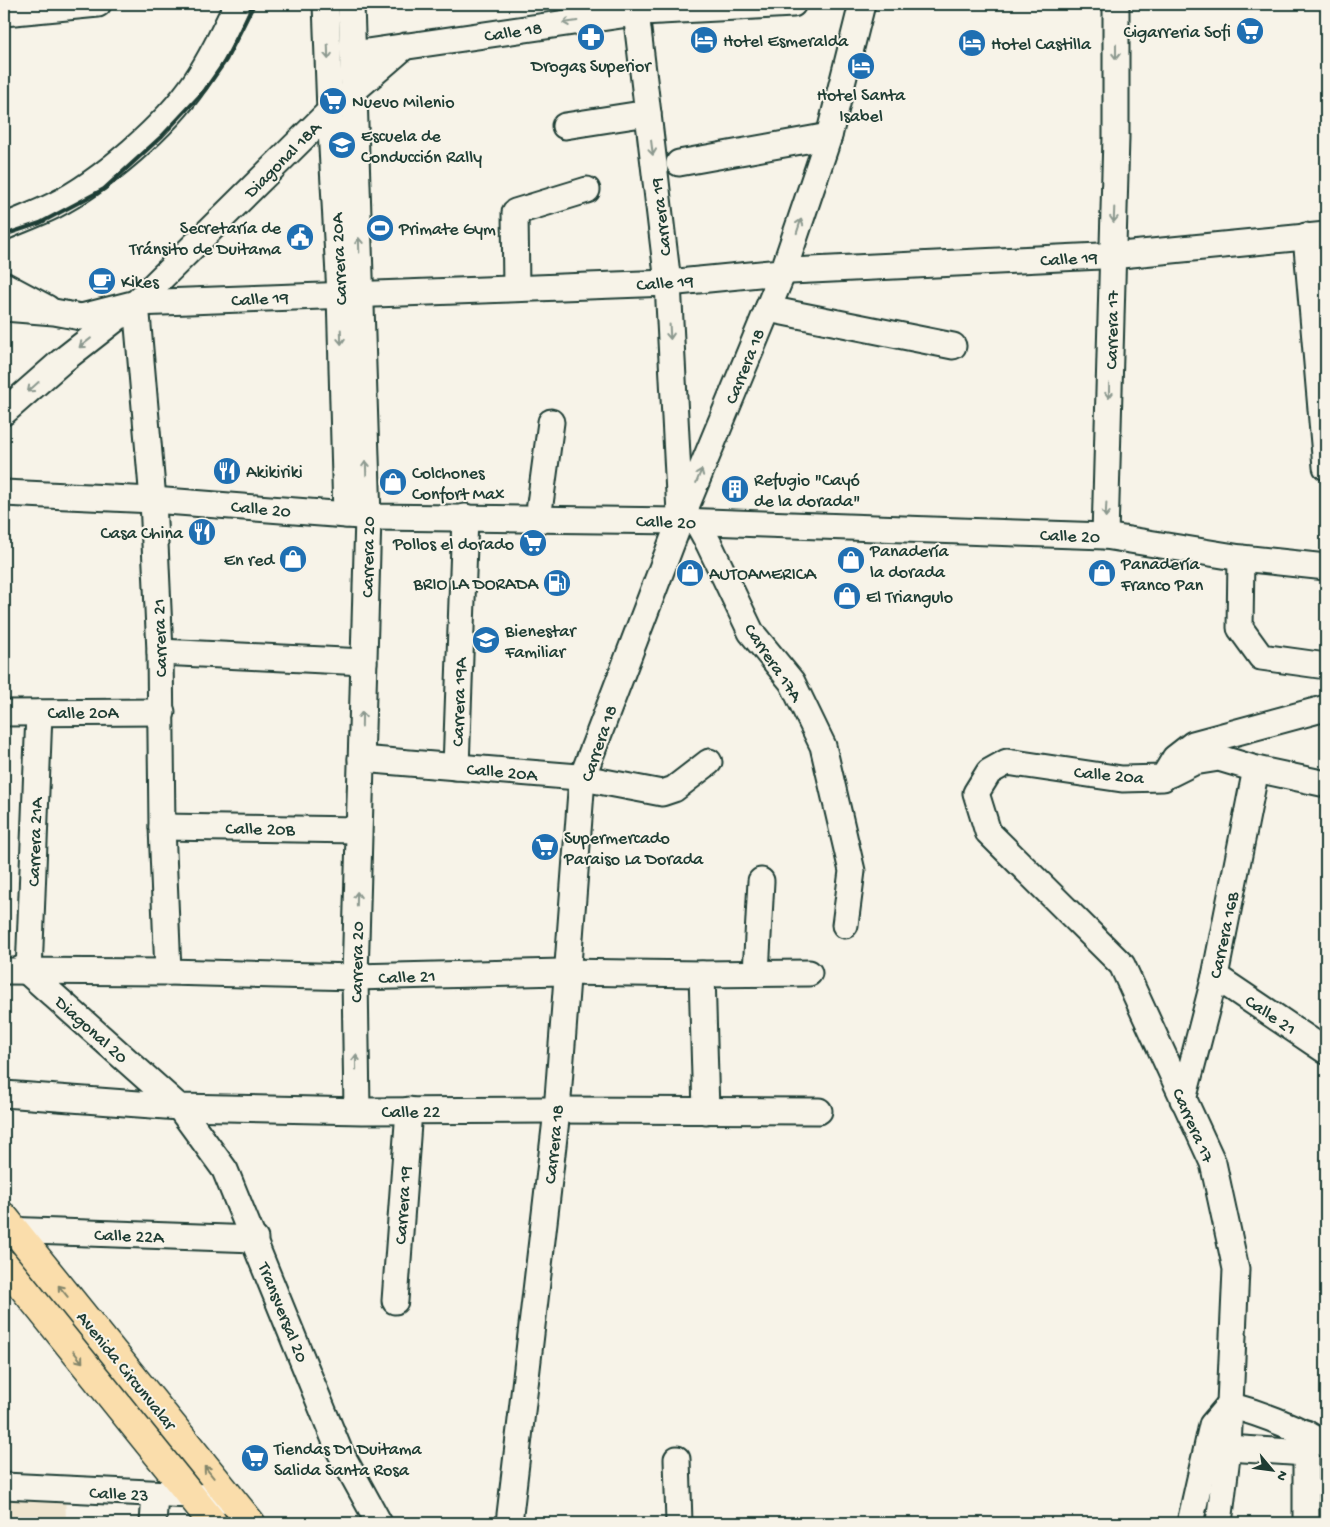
<svg xmlns="http://www.w3.org/2000/svg" width="1330" height="1527" viewBox="0 0 1330 1527" font-family="'Gochi Hand',sans-serif">
  <style>
    .built { fill: #eee4ce }
    .lines { fill: none; stroke-linecap: round; stroke-linejoin: round }
    .minor-casing { stroke: #1f3d34; stroke-width: 29 }
    .highway-casing { stroke: #1f3d34; stroke-width: 31 }
    .minor { stroke: #f7f3e8; stroke-width: 25 }
    .highway { stroke: #faddab; stroke-width: 28 }
    .rail { stroke: #1f3d34; stroke-width: 4 }
    .oneway { stroke: #8b988e }
    .oneway2 { stroke: #82856a }
    .labels { text-anchor: middle; stroke-width: 4; stroke-linejoin: round; paint-order: stroke }
    .street-label { font-size: 18px; fill: #1f3d34; stroke: #f7f3e8 }
    .poi-label { font-size: 18px; fill: #1f3d34; stroke: #f7f3e8; text-anchor: start }
  </style>
  <rect width="100%" height="100%" fill="#f7f3e8"/>
  <filter id="ink" filterUnits="userSpaceOnUse"><feTurbulence type="fractalNoise" baseFrequency=".02" numOctaves="2"/><feDisplacementMap in="SourceGraphic" scale="10" xChannelSelector="R" yChannelSelector="G"/><feConvolveMatrix kernelMatrix="1 2 1 2 8 2 1 2 1" color-interpolation-filters="sRGB"/></filter>
  <g filter="url(#ink)">
    <!-- built -->
    <path class="built" d="M4 1485 65 1488 66 1523H4Z"/>
    <g class="lines">
      <defs>
        <g id="minor">
          <path d="M326 4 330 111 340 294 346 515"/>
          <path d="M351 4 368 517 355 977 357 1110"/>
          <path d="M635 4 668 283 680 513"/>
          <path d="M4 13 98 4"/>
          <path d="M353 54 642 12 793 4"/>
          <path d="M565 126 648 113"/>
          <path d="M679 163 829 136"/>
          <path d="M4 227C20 220 37 214 53 206 101 182 166 126 196 81 212 57 225 30 237 4"/>
          <path d="M1306 236 1326 467"/>
          <path d="M4 285 47 308"/>
          <path d="M516 288 515 212 587 190"/>
          <path d="M136 303 153 500 160 652 162 827 168 972"/>
          <path d="M4 308 54 312 81 317 136 303 668 283 791 271 1121 255 1326 235"/>
          <path d="M768 309 953 346"/>
          <path d="M4 412 62 361 136 303 330 111 405 46"/>
          <path d="M4 493 153 500 373 517 680 521 1105 536 1241 558 1326 567"/>
          <path d="M538 519 551 422"/>
          <path d="M697 522 709 544 751 632 792 682 823 746 852 871 845 925"/>
          <path d="M1105 536 1116 137V4"/>
          <path d="M1241 558 1240 628 1261 657 1326 666"/>
          <path d="M160 652 364 662"/>
          <path d="M4 713 162 712"/>
          <path d="M361 759 578 777 662 793 674 789 709 762"/>
          <path d="M456 767 465 517"/>
          <path d="M1170 774 1194 762 1219 758 1256 769 1326 784"/>
          <path d="M162 827 358 830"/>
          <path d="M23 968 179 1107 225 1170 339 1450 379 1523"/>
          <path d="M4 971 168 972 355 977 561 972 702 974 809 973"/>
          <path d="M29 972 39 713"/>
          <path d="M756 973 761 881"/>
          <path d="M702 974 706 1111"/>
          <path d="M1215 976 1326 1051"/>
          <path d="M4 1094 179 1107 362 1111 549 1110 819 1111"/>
          <path d="M1183 1100 1215 976 1256 769"/>
          <path d="M4 1230 255 1239"/>
          <path d="M395 1301 409 1110"/>
          <path d="M1228 1448 1306 1453"/>
          <path d="M677 1459 679 1523"/>
          <path d="M4 1486 190 1495 234 1502"/>
          <path d="M153 1523 155 1495"/>
          <path d="M509 1523 557 1111 582 778 680 521 783 272 829 136 862 4"/>
          <path d="M1190 1523 1212 1425 1229 1405C1263 1414 1295 1427 1326 1444"/>
          <path d="M1219 1523 1228 1448 1236 1269 1213 1163 1122 965 988 832 976 793 989 772 1007 762 1122 779 1163 778 1175 758 1193 744 1326 708"/>
          <path d="M1306 1523V1433"/>
        </g>
        <g id="highway">
          <path d="M4 1217 251 1523"/>
          <path d="M4 1264 213 1523"/>
        </g>
      </defs>
      <!-- minor casing -->
      <use href="#minor" class="minor-casing"/>
      <!-- highway casing -->
      <use href="#highway" class="highway-casing"/>
      <!-- minor -->
      <use href="#minor" class="minor"/>
      <!-- highway -->
      <use href="#highway" class="highway"/>
      <!-- rail -->
      <path class="rail" d="M4 235 40 223 104 189 162 136 205 90 226 60 254 4"/>
    </g>
    <!-- one-way arrows -->
    <defs><path id="oneway-shaft" d="M-6 0H5M1.5-3L5.5 0L1.5 3" fill="none" stroke-width="1.6" stroke-linecap="round" stroke-linejoin="round" transform="scale(1.25)"/></defs>
    <g class="oneway">
      <use href="#oneway-shaft" transform="translate(570 22) rotate(172)"/>
      <use href="#oneway-shaft" transform="translate(328 52) rotate(88)"/>
      <use href="#oneway-shaft" transform="translate(1116 52) rotate(90)"/>
      <use href="#oneway-shaft" transform="translate(652 148) rotate(83)"/>
      <use href="#oneway-shaft" transform="translate(1114 215) rotate(92)"/>
      <use href="#oneway-shaft" transform="translate(799 226) rotate(-72)"/>
      <use href="#oneway-shaft" transform="translate(359 245) rotate(-92)"/>
      <use href="#oneway-shaft" transform="translate(670 332) rotate(87)"/>
      <use href="#oneway-shaft" transform="translate(341 337) rotate(88)"/>
      <use href="#oneway-shaft" transform="translate(85 343) rotate(142)"/>
      <use href="#oneway-shaft" transform="translate(33 387) rotate(138)"/>
      <use href="#oneway-shaft" transform="translate(1109 391) rotate(91)"/>
      <use href="#oneway-shaft" transform="translate(366 468) rotate(-92)"/>
      <use href="#oneway-shaft" transform="translate(699 476) rotate(-68)"/>
      <use href="#oneway-shaft" transform="translate(1106 510) rotate(93)"/>
      <use href="#oneway-shaft" transform="translate(362 719) rotate(-89)"/>
      <use href="#oneway-shaft" transform="translate(357 899) rotate(-89)"/>
      <use href="#oneway-shaft" transform="translate(356 1062) rotate(-91)"/>
    </g>
    <g class="oneway2">
      <use href="#oneway-shaft" transform="translate(63 1291) rotate(-129)"/>
      <use href="#oneway-shaft" transform="translate(78 1357) rotate(51)"/>
      <use href="#oneway-shaft" transform="translate(209 1472) rotate(-129)"/>
    </g>
  </g>
  <!-- icons -->
  <defs>
    <symbol id="supermarket-disc" viewBox="-11 -11 22 22"><circle r="9.5" fill="#1f6fb2" stroke="#f7f3e8"/><path d="M-6-5.5h2.5l.6 2H6L4.5 2H-2.5L-4.4-4H-6ZM-1.5 3.2a1.3 1.3 0 1 0 .1 0ZM3 3.2a1.3 1.3 0 1 0 .1 0Z" fill="#fff"/></symbol>
    <symbol id="pharmacy-disc" viewBox="-11 -11 22 22"><circle r="9.5" fill="#1f6fb2" stroke="#f7f3e8"/><path d="M-2-6h4v4h4v4h-4v4h-4v-4h-4v-4h4Z" fill="#fff"/></symbol>
    <symbol id="hotel-disc" viewBox="-11 -11 22 22"><circle r="9.5" fill="#1f6fb2" stroke="#f7f3e8"/><path d="M-6-4.5h1.5V1H6V5H4.5V3h-9V5H-6ZM-4 0a1.8 1.8 0 1 1 3.6 0ZM.5 0V-2.5h3Q6-2.5 6 0Z" fill="#fff"/></symbol>
    <symbol id="school-disc" viewBox="-11 -11 22 22"><circle r="9.5" fill="#1f6fb2" stroke="#f7f3e8"/><path d="M0-5L7-2L0 1L-7-2ZM-4 1L0 2.5L4 1V4Q0 6-4 4Z" fill="#fff"/></symbol>
    <symbol id="stadium-disc" viewBox="-11 -11 22 22"><circle r="9.5" fill="#1f6fb2" stroke="#f7f3e8"/><path d="M0-5a6.5 5 0 1 0 0 10a6.5 5 0 1 0 0-10ZM-3.5-1.8h7v3.6h-7Z" fill="#fff"/></symbol>
    <symbol id="civic-disc" viewBox="-11 -11 22 22"><circle r="9.5" fill="#1f6fb2" stroke="#f7f3e8"/><path d="M-.6-6.5H3V-4.5H.6V-3L4-1V1h2V6H-6V1h2V-1L-.6-3ZM-1.2 2.5V6h2.4V2.5Z" fill="#fff"/></symbol>
    <symbol id="cafe-disc" viewBox="-11 -11 22 22"><circle r="9.5" fill="#1f6fb2" stroke="#f7f3e8"/><path d="M-5.5-4.5H6V0H3Q3 3.5 0 3.5H-2.5Q-5.5 3.5-5.5 0ZM3-3.2v2h1.7v-2ZM-6 4.5H4V6H-6Z" fill="#fff"/></symbol>
    <symbol id="restaurant-disc" viewBox="-11 -11 22 22"><circle r="9.5" fill="#1f6fb2" stroke="#f7f3e8"/><path d="M-5-6h1v4h1v-4h1v4h1v-4h1v5L-1.5 .5V6h-2V.5L-5-1ZM5-6V6H3V1.5H1.5Q1.5-4 5-6Z" fill="#fff"/></symbol>
    <symbol id="shop-disc" viewBox="-11 -11 22 22"><circle r="9.5" fill="#1f6fb2" stroke="#f7f3e8"/><path d="M-5-2.5h2.3a2.7 3.5 0 0 1 5.4 0H5L5.5 6h-11ZM-1.5-2.5h3a1.5 2.3 0 0 0-3 0Z" fill="#fff"/></symbol>
    <symbol id="building-disc" viewBox="-11 -11 22 22"><circle r="9.5" fill="#1f6fb2" stroke="#f7f3e8"/><path d="M-4-6H4V6H1V3H-1V6H-4ZM-2.5-4.3h1.7v1.8h-1.7ZM.8-4.3h1.7v1.8H.8ZM-2.5-1h1.7V.8h-1.7ZM.8-1h1.7V.8H.8Z" fill="#fff"/></symbol>
    <symbol id="fuel-disc" viewBox="-11 -11 22 22"><circle r="9.5" fill="#1f6fb2" stroke="#f7f3e8"/><path d="M-5.5-6h7V0h2V4h1.3V-2.5L3-4.5l.8-.8L6-3V5H2.5V1h-1V6h-7ZM-4.2-4.7v3.2H.2V-4.7Z" fill="#fff"/></symbol>
  </defs>
  <g fill-rule="evenodd">
    <use href="#supermarket-disc" x="1234" y="15" width="32" height="32"/>
    <use href="#pharmacy-disc" x="575" y="21" width="32" height="32"/>
    <use href="#hotel-disc" x="688" y="24" width="32" height="32"/>
    <use href="#hotel-disc" x="956" y="27" width="32" height="32"/>
    <use href="#hotel-disc" x="845" y="50" width="32" height="32"/>
    <use href="#supermarket-disc" x="317" y="85" width="32" height="32"/>
    <use href="#school-disc" x="326" y="129" width="32" height="32"/>
    <use href="#stadium-disc" x="364" y="212" width="32" height="32"/>
    <use href="#civic-disc" x="284" y="221" width="32" height="32"/>
    <use href="#cafe-disc" x="86" y="265" width="32" height="32"/>
    <use href="#restaurant-disc" x="211" y="455" width="32" height="32"/>
    <use href="#shop-disc" x="377" y="466" width="32" height="32"/>
    <use href="#building-disc" x="719" y="473" width="32" height="32"/>
    <use href="#restaurant-disc" x="186" y="516" width="32" height="32"/>
    <use href="#supermarket-disc" x="517" y="527" width="32" height="32"/>
    <use href="#shop-disc" x="277" y="543" width="32" height="32"/>
    <use href="#shop-disc" x="835" y="544" width="32" height="32"/>
    <use href="#shop-disc" x="674" y="557" width="32" height="32"/>
    <use href="#shop-disc" x="1086" y="557" width="32" height="32"/>
    <use href="#fuel-disc" x="541" y="567" width="32" height="32"/>
    <use href="#shop-disc" x="831" y="580" width="32" height="32"/>
    <use href="#school-disc" x="470" y="624" width="32" height="32"/>
    <use href="#supermarket-disc" x="529" y="831" width="32" height="32"/>
    <use href="#supermarket-disc" x="239" y="1442" width="32" height="32"/>
  </g>
  <g class="labels">
    <!-- street labels -->
    <g class="street-label">
      <text transform="translate(513 31) rotate(-8)" y="6">Calle 18</text>
      <text transform="translate(282 159) rotate(-45)" y="6">Diagonal 18A</text>
      <text transform="translate(660 217) rotate(-97)" y="6">Carrera 19</text>
      <text transform="translate(1069 258) rotate(-3)" y="6">Calle 19</text>
      <text transform="translate(338 259) rotate(-93)" y="6">Carrera 20A</text>
      <text transform="translate(665 282) rotate(-4)" y="6">Calle 19</text>
      <text transform="translate(260 298) rotate(-3)" y="6">Calle 19</text>
      <text transform="translate(1111 330) rotate(-89)" y="6">Carrera 17</text>
      <text transform="translate(744 366) rotate(-68)" y="6">Carrera 18</text>
      <text transform="translate(261 508) rotate(5)" y="6">Calle 20</text>
      <text transform="translate(666 521) rotate(2)" y="6">Calle 20</text>
      <text transform="translate(1070 535) rotate(2)" y="6">Calle 20</text>
      <text transform="translate(367 557) rotate(-89)" y="6">Carrera 20</text>
      <text transform="translate(159 638) rotate(-92)" y="6">Carrera 21</text>
      <text transform="translate(774 662) rotate(56)" y="6">Carrera 17A</text>
      <text transform="translate(458 702) rotate(-88)" y="6">Carrera 19A</text>
      <text x="83" y="718">Calle 20A</text>
      <text transform="translate(598 743) rotate(-71)" y="6">Carrera 18</text>
      <text transform="translate(502 771) rotate(5)" y="6">Calle 20A</text>
      <text transform="translate(1109 774) rotate(5)" y="6">Calle 20a</text>
      <text transform="translate(260 828) rotate(1)" y="6">Calle 20B</text>
      <text transform="translate(34 842) rotate(-88)" y="6">Carrera 21A</text>
      <text transform="translate(1223 935) rotate(-78)" y="6">Carrera 16B</text>
      <text transform="translate(356 962) rotate(-89)" y="6">Carrera 20</text>
      <text transform="translate(407 976) rotate(-2)" y="6">Calle 21</text>
      <text transform="translate(1271 1014) rotate(34)" y="6">Calle 21</text>
      <text transform="translate(92 1029) rotate(42)" y="6">Diagonal 20</text>
      <text x="411" y="1117">Calle 22</text>
      <text transform="translate(1194 1125) rotate(66)" y="6">Carrera 17</text>
      <text transform="translate(553 1144) rotate(-84)" y="6">Carrera 18</text>
      <text transform="translate(402 1205) rotate(-86)" y="6">Carrera 19</text>
      <text transform="translate(129 1235) rotate(2)" y="6">Calle 22A</text>
      <text transform="translate(284 1312) rotate(68)" y="6">Transversal 20</text>
      <text transform="translate(127 1370) rotate(51)" y="6">Avenida Circunvalar</text>
      <text transform="translate(119 1493) rotate(3)" y="6">Calle 23</text>
    </g>
    <!-- poi labels -->
    <g class="poi-label">
      <text x="1231" y="37" text-anchor="end">Cigarreria Sofi</text>
      <text x="723" y="46">Hotel Esmeralda</text>
      <text x="991" y="49">Hotel Castilla</text>
      <text x="591" y="71" text-anchor="middle">Drogas Superior</text>
      <text x="861" y="100" text-anchor="middle">Hotel Santa<tspan x="861" dy="21">Isabel</tspan></text>
      <text x="352" y="107">Nuevo Milenio</text>
      <text x="361" y="141">Escuela de<tspan x="361" dy="21">Conducción Rally</tspan></text>
      <text x="281" y="233" text-anchor="end">Secretaría de<tspan x="281" dy="21">Tránsito de Duitama</tspan></text>
      <text x="399" y="234">Primate Gym</text>
      <text x="121" y="287">Kikes</text>
      <text x="246" y="477">Akikiriki</text>
      <text x="412" y="478">Colchones<tspan x="412" dy="21">Confort Max</tspan></text>
      <text x="754" y="485">Refugio "Cayó<tspan x="754" dy="21">de la dorada"</tspan></text>
      <text x="183" y="538" text-anchor="end">Casa China</text>
      <text x="514" y="549" text-anchor="end">Pollos el dorado</text>
      <text x="870" y="556">Panadería<tspan x="870" dy="21">la dorada</tspan></text>
      <text x="274" y="565" text-anchor="end">En red</text>
      <text x="1121" y="569">Panadería<tspan x="1121" dy="21">Franco Pan</tspan></text>
      <text x="709" y="579">AUTOAMERICA</text>
      <text x="538" y="589" text-anchor="end">BRIO LA DORADA</text>
      <text x="866" y="602">El Triangulo</text>
      <text x="505" y="636">Bienestar<tspan x="505" dy="21">Familiar</tspan></text>
      <text x="564" y="843">Supermercado<tspan x="564" dy="21">Paraiso La Dorada</tspan></text>
      <text x="274" y="1454">Tiendas D1 Duitama<tspan x="274" dy="21">Salida Santa Rosa</tspan></text>
    </g>
  </g>
  <!-- margin -->
  <rect width="1330" height="1527" fill="none" stroke="#f7f3e8" stroke-width="20"/>
  <rect x="10" y="10" width="1310" height="1507" fill="none" stroke="#1f3d34" stroke-width="2" filter="url(#ink)"/>
  <!-- north arrow -->
  <g transform="translate(1272 1470) rotate(119)" stroke="#f7f3e8" stroke-width="4" paint-order="stroke">
  <path d="M0-4L9 19L0 12L-9 19Z" fill="#1f3d34"/>
  <text y="-8" font-size="14" font-weight="bold" text-anchor="middle" fill="#1f3d34">N</text>
  </g>
</svg>
